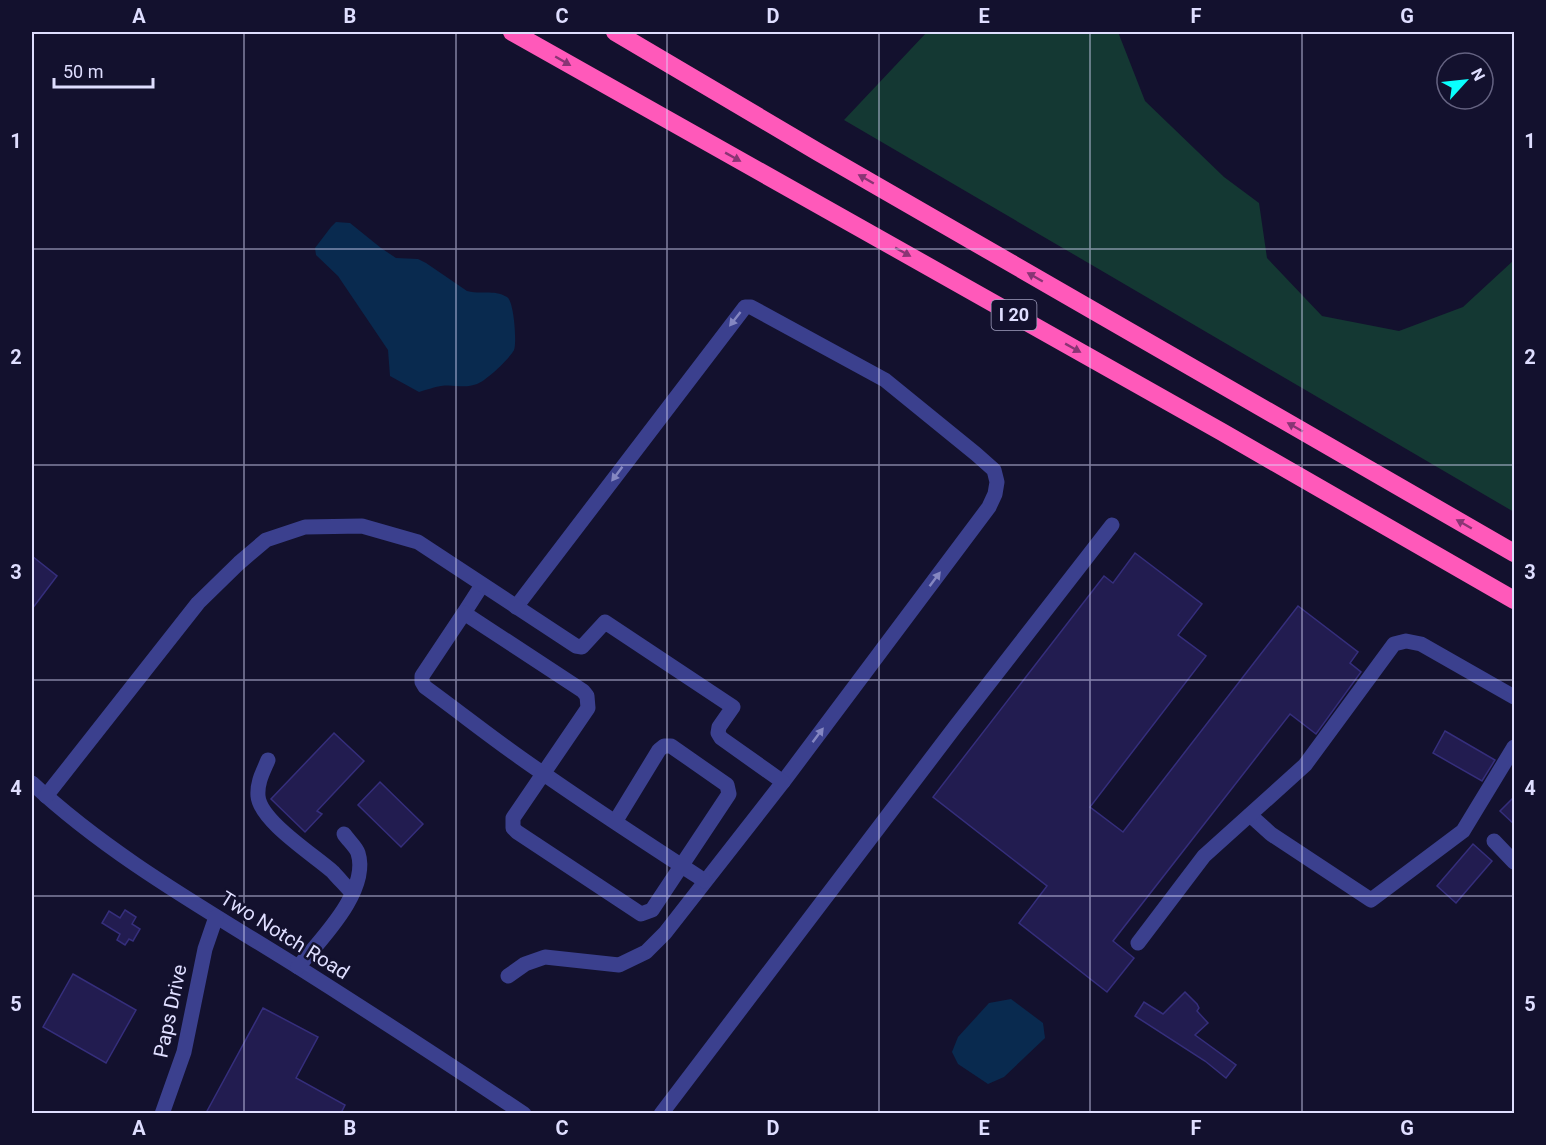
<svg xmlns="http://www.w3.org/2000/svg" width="1546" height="1145" viewBox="0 0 1546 1145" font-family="Roboto,sans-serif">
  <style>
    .green { fill: #143833 }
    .water { fill: #092a4f }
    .building { fill: #221c50; stroke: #352e7c; stroke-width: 1.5 }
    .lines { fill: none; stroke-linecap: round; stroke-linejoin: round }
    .minor { stroke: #3b408e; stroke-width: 15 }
    .highway { stroke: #ff59ba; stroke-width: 18 }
    .oneway { fill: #893574 }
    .oneway2 { fill: #8587c1 }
    .grid { fill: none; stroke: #dfdeff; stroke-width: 1.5; stroke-opacity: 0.55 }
    .labels { text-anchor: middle; stroke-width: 5; stroke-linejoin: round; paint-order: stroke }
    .shield { fill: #13112e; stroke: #a2a0c0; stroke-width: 1.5 }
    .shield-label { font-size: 18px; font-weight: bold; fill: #dfdeff }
    .street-label { font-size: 20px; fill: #dfdeff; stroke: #13112e }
    .neatline { fill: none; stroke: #dfdeff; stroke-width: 2 }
    .grid-label { font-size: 20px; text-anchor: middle; font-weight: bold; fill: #dfdeff }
  </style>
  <rect width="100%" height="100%" fill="#13112e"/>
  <!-- green -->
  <path class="green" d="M927 32H1118L1145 101 1224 177 1259 203 1267 258 1322 316 1399 331 1463 307 1514 260V512L844 120Z"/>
  <!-- water -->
  <g class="water">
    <path d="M336 222 350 223 381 248 396 258 418 259 426 263 467 291C481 295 493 289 507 297 514 301 517 343 514 350 509 359 487 380 477 384 464 389 454 384 441 386 434 387 426 390 419 392L390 376 388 350 338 276 316 255 315 248 331 227Z"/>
    <path d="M1011 999 1043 1023 1045 1038 1004 1077 988 1084 958 1064 952 1052 958 1037 989 1003Z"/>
  </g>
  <!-- building -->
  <g class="building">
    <path d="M1135 553 1202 604 1178 635 1206 656 1090 807 1123 832 1298 606 1358 652 1350 663 1361 672 1316 734 1290 714 1113 941 1134 958 1107 992 1019 923 1047 886 933 797 1104 576 1113 583Z"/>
    <path d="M32 556 57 576 32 609Z"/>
    <path d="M1445 731 1495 760 1482 781 1433 753Z"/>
    <path d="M334 733 364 761 317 811 322 814 305 832 271 799Z"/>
    <path d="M380 782 423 824 401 847 358 805Z"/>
    <path d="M1515 796V825L1500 811Z"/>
    <path d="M1473 844 1492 861 1456 903 1437 886Z"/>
    <path d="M125 910 136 917 132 924 140 929 133 941 129 939 125 945 117 940 120 934 102 923 109 911 120 918Z"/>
    <path d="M73 974 136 1010 106 1063 43 1027Z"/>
    <path d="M1185 992 1197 1004 1199 1008 1197 1011 1208 1023 1195 1035 1236 1065 1226 1078 1205 1061 1135 1016 1144 1002 1163 1014Z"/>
    <path d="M263 1008 318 1037 296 1078 345 1105 341 1113H206Z"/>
  </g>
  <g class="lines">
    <!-- minor -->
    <g class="minor">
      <path d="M516 607 745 307H751L885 380 976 454 994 470 997 482 995 494 989 507 783 782"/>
      <path d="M464 613 482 585"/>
      <path d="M268 760C263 772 257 782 258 796 260 821 314 855 333 872 339 879 346 886 352 893"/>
      <path d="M32 783C110 856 207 910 298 967 374 1015 449 1064 524 1114"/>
      <path d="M46 796 198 603 239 563 266 540 305 527 362 526 418 542 576 646 582 647 605 622 733 707 719 727 718 733 721 738 783 782 665 933 646 952 619 965 545 957 525 964 508 976"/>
      <path d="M1250 815 1271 834 1371 900 1463 831 1514 747"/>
      <path d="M615 822 659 750 664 746H671L727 785 729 794 652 910 641 914 517 832 513 828V818L588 708 587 696 583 691 464 613 422 676V682L425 687C465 716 503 747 544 774 597 811 651 846 705 881"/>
      <path d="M1494 841 1514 862"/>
      <path d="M1138 943 1204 856 1305 765 1394 644 1406 641 1421 644 1514 697"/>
      <path d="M298 967C320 940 370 891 358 853 356 847 348 840 344 834"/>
      <path d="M162 1114 184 1052 205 949 216 917"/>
      <path d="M661 1114 955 727 1112 525"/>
    </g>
    <!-- highway -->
    <g class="highway">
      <path d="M512 32 1222 432 1514 600"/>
      <path d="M615 32 818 152 1514 553"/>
    </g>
  </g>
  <!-- one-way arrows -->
  <defs><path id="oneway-solid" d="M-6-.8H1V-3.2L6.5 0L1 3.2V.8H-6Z" transform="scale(1.5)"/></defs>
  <g class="oneway">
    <use href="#oneway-solid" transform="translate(563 61) rotate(30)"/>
    <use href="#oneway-solid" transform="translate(733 157) rotate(29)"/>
    <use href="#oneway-solid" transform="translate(866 179) rotate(-150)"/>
    <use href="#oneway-solid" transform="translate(903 252) rotate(29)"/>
    <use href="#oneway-solid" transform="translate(1035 277) rotate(-150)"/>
    <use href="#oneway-solid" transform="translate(1073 348) rotate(29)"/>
    <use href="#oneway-solid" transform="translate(1295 427) rotate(-150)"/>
    <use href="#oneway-solid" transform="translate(1464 524) rotate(-150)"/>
  </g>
  <g class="oneway2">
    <use href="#oneway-solid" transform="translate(735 319) rotate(128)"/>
    <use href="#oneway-solid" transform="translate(617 474) rotate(127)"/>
    <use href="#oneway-solid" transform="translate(935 579) rotate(-53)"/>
    <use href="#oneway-solid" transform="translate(818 735) rotate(-53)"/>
  </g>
  <!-- grid -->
  <path class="grid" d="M244 32V1114M456 32V1114M667 32V1114M879 32V1114M1090 32V1114M1302 32V1114M32 249H1514M32 465H1514M32 680H1514M32 896H1514"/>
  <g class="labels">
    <!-- shield labels -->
    <rect class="shield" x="991.5" y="300" width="45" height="30" rx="4.5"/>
    <g class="shield-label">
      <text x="1014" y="321">I 20</text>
    </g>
    <!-- street labels -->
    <g class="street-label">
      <text transform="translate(285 935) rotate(32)" y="7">Two Notch Road</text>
      <text transform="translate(170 1011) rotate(-78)" y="7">Paps Drive</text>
    </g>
  </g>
  <!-- border -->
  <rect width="1546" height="1145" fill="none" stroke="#13112e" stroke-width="66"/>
  <!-- north arrow -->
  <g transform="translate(1465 81) rotate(63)"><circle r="28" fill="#13112e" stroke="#656382" stroke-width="1.5"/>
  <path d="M0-4.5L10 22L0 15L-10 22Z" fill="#0afffe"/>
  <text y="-9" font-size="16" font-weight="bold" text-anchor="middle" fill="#dfdeff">N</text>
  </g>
  <!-- scale -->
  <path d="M54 78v9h99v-9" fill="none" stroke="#dfdeff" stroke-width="3"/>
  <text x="63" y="78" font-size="18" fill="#dfdeff" stroke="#13112e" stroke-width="4.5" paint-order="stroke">50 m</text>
  <rect x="33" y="33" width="1480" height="1079" class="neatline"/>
  <g class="grid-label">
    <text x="139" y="23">A</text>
    <text x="350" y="23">B</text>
    <text x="562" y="23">C</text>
    <text x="773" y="23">D</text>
    <text x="984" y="23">E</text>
    <text x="1196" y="23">F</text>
    <text x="1407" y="23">G</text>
    <text x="16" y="148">1</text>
    <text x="1530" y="148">1</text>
    <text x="16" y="364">2</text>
    <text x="1530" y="364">2</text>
    <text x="16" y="579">3</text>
    <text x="1530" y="579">3</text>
    <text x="16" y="795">4</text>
    <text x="1530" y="795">4</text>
    <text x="16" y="1011">5</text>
    <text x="1530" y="1011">5</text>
    <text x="139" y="1135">A</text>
    <text x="350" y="1135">B</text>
    <text x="562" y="1135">C</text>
    <text x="773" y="1135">D</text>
    <text x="984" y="1135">E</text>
    <text x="1196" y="1135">F</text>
    <text x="1407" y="1135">G</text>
  </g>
</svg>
